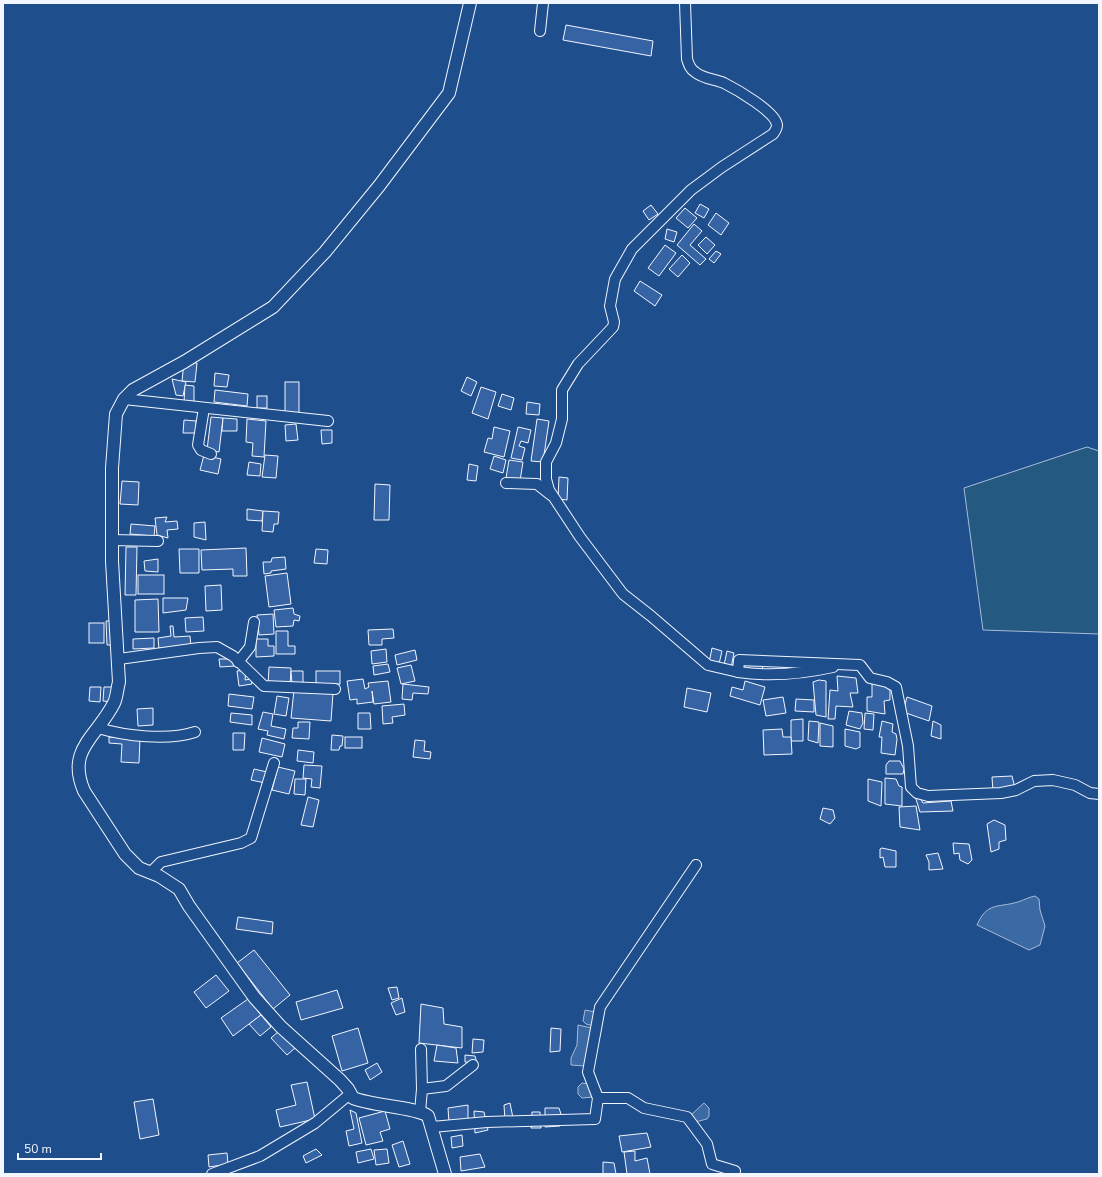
<svg xmlns="http://www.w3.org/2000/svg" width="1102" height="1177" viewBox="0 0 1102 1177" font-family="'Nunito Sans',sans-serif">
  <style>
    .green { fill: #245a82; stroke: #a8bbd7 }
    .water { fill: #3b69a3; stroke: #a8bbd7 }
    .building { fill: #3563a3; stroke: #f2f6ff }
    .lines { fill: none; stroke-linecap: round; stroke-linejoin: round }
    .minor-casing { stroke: #f2f6ff; stroke-width: 12 }
    .tertiary-casing { stroke: #f2f6ff; stroke-width: 14 }
    .minor { stroke: #1f4e8c; stroke-width: 10 }
    .tertiary { stroke: #1f4e8c; stroke-width: 12 }
  </style>
  <rect width="100%" height="100%" fill="#1f4e8c"/>
  <!-- green -->
  <path class="green" d="M1087 447 1099 451V634L983 630 964 488Z"/>
  <!-- water -->
  <g class="water">
    <path d="M1035 896 1039 899 1040 910 1045 926 1040 945 1029 950 977 925C987 902 997 908 1018 902 1024 900 1029 897 1035 896Z"/>
    <path d="M585 1010 595 1012 594 1026 586 1024 583 1021Z"/>
    <path d="M578 1025 592 1028 585 1066 571 1065V1058L577 1045Z"/>
    <path d="M582 1083 589 1084 593 1097 582 1098 578 1094V1087Z"/>
    <path d="M704 1103 709 1108V1116L707 1119 695 1122 691 1115Z"/>
  </g>
  <!-- building -->
  <g class="building">
    <path d="M566 25 653 41 651 56 563 40Z"/>
    <path d="M700 204 709 209 704 218 695 213Z"/>
    <path d="M651 205 658 214 649 220 643 211Z"/>
    <path d="M685 208 697 218 688 228 676 218Z"/>
    <path d="M716 213 729 223 721 235 708 225Z"/>
    <path d="M694 224 702 231 690 245 706 259 700 265 677 245Z"/>
    <path d="M667 229 677 232 674 242 665 239Z"/>
    <path d="M706 237 715 245 707 254 698 245Z"/>
    <path d="M665 245 676 253 659 276 648 268Z"/>
    <path d="M716 251 721 254 714 263 709 259Z"/>
    <path d="M682 255 690 263 678 277 669 269Z"/>
    <path d="M640 281 662 295 655 306 634 291Z"/>
    <path d="M184 362 197 363 195 382 182 381Z"/>
    <path d="M215 373 229 375 227 387 214 386Z"/>
    <path d="M467 377 477 382 471 396 461 391Z"/>
    <path d="M172 379 186 382 183 396 176 395Z"/>
    <rect x="285" y="382" width="14" height="32"/>
    <path d="M185 385 194 386V402H184Z"/>
    <path d="M481 387 496 392 488 419 472 413Z"/>
    <path d="M215 390 248 394 247 406 214 402Z"/>
    <path d="M502 394 514 398 511 410 498 406Z"/>
    <rect x="257" y="396" width="10" height="12"/>
    <path d="M527 402 540 404 539 415 526 414Z"/>
    <path d="M211 417 223 418 219 452 207 450Z"/>
    <path d="M223 418 237 419V431H222Z"/>
    <path d="M247 419 266 421 264 457 252 456 253 443 246 442Z"/>
    <path d="M537 419 549 421 543 462 531 461Z"/>
    <path d="M184 420 196 421V433H183Z"/>
    <path d="M296 424 298 440 286 441 285 425Z"/>
    <path d="M494 427 510 431 504 457 484 452 488 438 492 439Z"/>
    <path d="M518 427 531 430 528 443 521 441 519 446 525 448 522 460 511 458Z"/>
    <path d="M321 430H332V443L322 444Z"/>
    <path d="M204 455 221 459 218 474 200 470Z"/>
    <path d="M265 455 278 456 276 478 262 477Z"/>
    <path d="M494 456 506 460 503 473 490 469Z"/>
    <path d="M509 460 523 462 520 481 506 478Z"/>
    <path d="M249 462 261 464 260 476 247 475Z"/>
    <path d="M469 464 478 466 476 481 467 480Z"/>
    <path d="M559 477 568 478 567 500 558 499Z"/>
    <path d="M122 481 139 482 138 505 120 504Z"/>
    <path d="M375 484 390 485 389 520H374Z"/>
    <path d="M247 509 263 511 262 521 247 520Z"/>
    <path d="M263 511 279 512 278 524H274L273 532 262 531Z"/>
    <path d="M167 517 165 522 177 521 178 529 167 530 168 538 157 535 155 518Z"/>
    <path d="M205 522 206 540 194 537V523Z"/>
    <path d="M131 524 155 526 154 536 130 534Z"/>
    <path d="M126 547H137L136 595H125Z"/>
    <path d="M246 548 247 576H233V569L202 570 201 550Z"/>
    <path d="M179 549H199V573H180Z"/>
    <path d="M316 549 328 550 327 564 314 563Z"/>
    <path d="M285 557 286 569 271 571V573L264 574 263 562H271L272 558Z"/>
    <path d="M158 559V572L145 571 144 561Z"/>
    <path d="M287 573 291 604 269 607 265 576Z"/>
    <rect x="138" y="575" width="26" height="19"/>
    <path d="M221 585 222 610 206 611 205 586Z"/>
    <path d="M163 598H188L186 610 163 613Z"/>
    <path d="M158 599 159 632H135V600Z"/>
    <path d="M293 608 294 614 300 616 299 621 294 620 293 626 276 627 274 610Z"/>
    <path d="M273 614 274 634 259 635 257 615Z"/>
    <path d="M203 617 204 631 186 632 185 618Z"/>
    <path d="M106 621H112L114 645H107Z"/>
    <rect x="89" y="623" width="15" height="20"/>
    <path d="M170 626H173L174 637 190 636 191 647 159 650 158 638 171 636Z"/>
    <path d="M393 629 394 638 382 639V645H369L368 630Z"/>
    <path d="M276 631H288V646H295V654H276Z"/>
    <path d="M154 638V648L133 649V639Z"/>
    <path d="M256 639H268V646H274V656L256 657Z"/>
    <path d="M712 648 722 651 719 664 724 665 727 651 734 653 731 668 709 663Z"/>
    <path d="M386 649 387 662 372 664 371 651Z"/>
    <path d="M415 650 417 660 397 665 395 655Z"/>
    <path d="M219 659H235V666L220 667Z"/>
    <path d="M744 662 763 665 762 671 744 668Z"/>
    <path d="M388 664 390 672 374 675 373 666Z"/>
    <path d="M411 665 415 681 401 684 397 668Z"/>
    <path d="M269 667 291 668 290 687 268 685Z"/>
    <path d="M246 670 245 680 251 679 252 684 239 686 237 671Z"/>
    <path d="M291 671H303V684H292Z"/>
    <rect x="316" y="671" width="24" height="13"/>
    <path d="M837 676 856 678 858 693H850L853 707 836 706 835 719H828L830 690 838 691Z"/>
    <path d="M363 679 365 689 369 687 368 683 388 681 391 702 374 704 372 691 373 702 357 704V699L350 700 347 681Z"/>
    <path d="M819 680 826 681V717L816 715 813 682Z"/>
    <path d="M745 681 765 687 760 705 730 696 732 687 743 690Z"/>
    <path d="M872 683 890 687V700L884 701 885 714 867 711V697H872Z"/>
    <path d="M403 684 429 687 428 694 413 693 412 700 402 699Z"/>
    <path d="M90 687H101L100 702 89 701Z"/>
    <path d="M104 687H113V702L103 701Z"/>
    <path d="M687 688 711 693 707 712 684 707Z"/>
    <path d="M294 690 333 693 331 721 291 718Z"/>
    <path d="M229 694 254 697 252 709 228 706Z"/>
    <path d="M277 696 289 698 286 716 274 714Z"/>
    <path d="M783 697 786 713 766 716 763 700Z"/>
    <path d="M907 697 932 706 929 721 903 712Z"/>
    <path d="M796 699 814 700V712L795 711Z"/>
    <path d="M404 704 405 715 392 717 393 723 383 724 382 706Z"/>
    <path d="M153 708V725L138 726 137 709Z"/>
    <path d="M849 711 862 713 863 723 860 729 846 725Z"/>
    <path d="M263 712 273 714 271 726 286 729 284 739 267 735 268 731 258 729Z"/>
    <path d="M231 713 252 715V725L230 722Z"/>
    <path d="M358 713H370L371 729H358Z"/>
    <path d="M865 713 874 714 873 730 864 729Z"/>
    <path d="M803 719V741H791V720Z"/>
    <path d="M809 721 819 722 818 743 808 740Z"/>
    <path d="M882 721 893 724 892 732 896 734 897 739 895 755 881 753 882 737H879Z"/>
    <path d="M933 721 941 725V739L931 736Z"/>
    <path d="M298 722H310L309 739 292 738 293 728H298Z"/>
    <path d="M820 723 833 726V747L820 746Z"/>
    <path d="M782 729 783 737H791L792 754 764 755 763 730Z"/>
    <path d="M845 729 860 732V747L856 749 845 746Z"/>
    <path d="M233 733H245L244 750H233Z"/>
    <path d="M332 735 343 736 342 746H340L339 750H331Z"/>
    <path d="M109 737 140 738 139 763 121 762 122 744 109 743Z"/>
    <rect x="345" y="737" width="17" height="11"/>
    <path d="M262 738 285 744 282 757 259 752Z"/>
    <path d="M415 740 425 741 424 751 431 752 430 759 413 757Z"/>
    <path d="M298 750 314 752 313 763 297 761Z"/>
    <path d="M889 761H900L904 769 903 774H886V765Z"/>
    <path d="M304 765 322 766 320 788 311 787 312 779 303 778Z"/>
    <path d="M278 767 295 771 289 794 272 790Z"/>
    <path d="M254 769 267 772 265 783 251 780Z"/>
    <path d="M1012 776 1015 788 993 792 992 777Z"/>
    <path d="M885 778 896 779 899 786 902 787V806L885 804Z"/>
    <path d="M295 779H306L305 795 294 794Z"/>
    <path d="M868 779 882 782 881 806 868 801Z"/>
    <path d="M915 796H919L923 803 951 801 953 811 920 812Z"/>
    <path d="M308 797 319 800 313 827 301 825Z"/>
    <path d="M916 806 920 830 900 827 899 807Z"/>
    <path d="M823 808 833 810 835 818 830 824 820 819Z"/>
    <path d="M994 820 1005 825 1006 840 999 842V849L991 852 987 824Z"/>
    <path d="M953 843 969 844 972 860 968 864 960 860 959 853 954 854Z"/>
    <path d="M882 848 896 851V867H885L883 857 880 858V849Z"/>
    <path d="M938 853 943 869 929 870V862L926 855Z"/>
    <path d="M238 917 273 922 272 934 236 929Z"/>
    <path d="M254 950 290 995 273 1009 237 963Z"/>
    <path d="M216 975 229 991 206 1008 194 992Z"/>
    <path d="M397 987 399 998 392 1000 388 988Z"/>
    <path d="M337 990 343 1008 301 1020 296 1002Z"/>
    <path d="M402 998 405 1012 396 1015 391 1003Z"/>
    <path d="M248 999 261 1015 233 1036 221 1018Z"/>
    <path d="M421 1004 443 1008 444 1024 462 1027V1048L419 1043Z"/>
    <path d="M261 1015 271 1027 260 1036 249 1024Z"/>
    <path d="M358 1028 368 1063 342 1071 332 1036Z"/>
    <path d="M551 1028 561 1029 560 1051 550 1052Z"/>
    <path d="M279 1031 295 1048 287 1055 271 1038Z"/>
    <path d="M473 1039 484 1040 483 1052 472 1053Z"/>
    <path d="M437 1045 456 1048 458 1063 434 1061Z"/>
    <path d="M465 1055 475 1056 477 1063 465 1062Z"/>
    <path d="M377 1063 382 1072 370 1080 365 1070Z"/>
    <path d="M307 1082 315 1119 280 1127 276 1110 296 1105 291 1085Z"/>
    <path d="M153 1099 159 1135 140 1139 134 1102Z"/>
    <path d="M510 1103 513 1118 505 1121 504 1105Z"/>
    <path d="M468 1105V1121L449 1123 448 1108Z"/>
    <path d="M545 1108H559L562 1117 560 1126 545 1127Z"/>
    <path d="M350 1110 356 1113 362 1143 349 1146 346 1131 354 1129Z"/>
    <path d="M385 1111 390 1129 380 1132 383 1141 366 1145 359 1118Z"/>
    <path d="M474 1111 484 1112 488 1130 475 1133Z"/>
    <path d="M532 1112H540L541 1128H531Z"/>
    <path d="M647 1133 651 1147 622 1152 619 1136Z"/>
    <path d="M462 1135 463 1146 452 1148 451 1137Z"/>
    <path d="M403 1141 410 1164 399 1167 392 1145Z"/>
    <path d="M316 1149 322 1155 306 1163 303 1156Z"/>
    <path d="M371 1149 374 1159 358 1163 356 1152Z"/>
    <path d="M387 1149 389 1163 376 1165 374 1150Z"/>
    <path d="M635 1151V1161L647 1158 650 1174H627L624 1152Z"/>
    <path d="M227 1153 228 1164 209 1167 208 1155Z"/>
    <path d="M480 1154 485 1167 461 1171 460 1157Z"/>
    <path d="M603 1162 614 1163 616 1174H603Z"/>
  </g>
  <g class="lines">
    <defs>
      <g id="minor">
        <path d="M685 3 687 59C689 65 690 69 695 72 703 79 715 79 724 83 736 89 776 112 777 125 777 129 775 131 773 134L722 167 691 190 632 249 615 279 610 306 614 322 613 327 578 364 562 390V419L556 443 546 462V479L549 490 580 537 623 594 651 616 708 665 738 672 739 660 860 665 870 678 887 682 896 687 908 746 911 787 917 793 928 796 1001 793 1016 790 1034 781 1053 780 1075 785 1090 793 1099 794"/>
        <path d="M540 31 543 3"/>
        <path d="M124 399 328 421"/>
        <path d="M204 408 198 445 201 450 211 454"/>
        <path d="M506 483 537 484 551 495"/>
        <path d="M111 540 158 541"/>
        <path d="M119 659 199 648 217 647 233 656 264 686 335 689"/>
        <path d="M238 662 250 647 254 622"/>
        <path d="M738 672C771 677 801 674 833 667"/>
        <path d="M98 728C125 736 168 741 195 732"/>
        <path d="M150 873 161 862 241 843 251 838 274 763"/>
        <path d="M421 1049 422 1089"/>
        <path d="M598 1098H628L644 1108 687 1117 707 1144 712 1164 735 1171"/>
        <path d="M420 1112 422 1089 446 1086 473 1065"/>
        <path d="M432 1127 487 1122 595 1119 598 1098 588 1072 600 1007 696 865"/>
        <path d="M212 1174 260 1156 315 1123 350 1094"/>
      </g>
      <path id="tertiary" d="M445 1174 428 1116C416 1107 372 1106 353 1098L348 1089 340 1080 281 1027 254 997 189 906 179 889 159 876 139 868 125 854 84 791C66 749 97 737 114 703 117 697 117 689 119 682L112 561V468L116 414 124 399 133 390 184 362 273 307 325 252 379 186 449 93 470 3"/>
    </defs>
    <!-- minor casing -->
    <use href="#minor" class="minor-casing"/>
    <!-- tertiary casing -->
    <use href="#tertiary" class="tertiary-casing"/>
    <!-- minor -->
    <use href="#minor" class="minor"/>
    <!-- tertiary -->
    <use href="#tertiary" class="tertiary"/>
  </g>
  <!-- border -->
  <rect width="1102" height="1177" fill="none" stroke="#f2f6ff" stroke-width="8"/>
  <!-- scale -->
  <path d="M18 1153v6h83v-6" fill="none" stroke="#f2f6ff" stroke-width="2"/>
  <text x="24" y="1153" font-size="12" fill="#f2f6ff" stroke="#1f4e8c" stroke-width="3" paint-order="stroke">50 m</text>
</svg>
